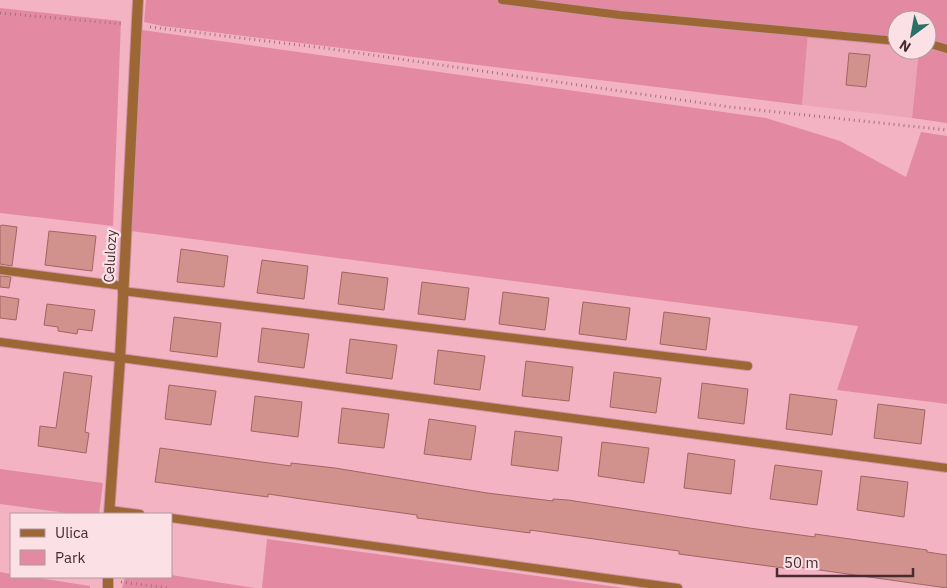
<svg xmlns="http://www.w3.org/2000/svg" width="947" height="588" viewBox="0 0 947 588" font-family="'IBM Plex Sans',sans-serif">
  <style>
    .built { fill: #eca5b6 }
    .green { fill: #e38aa2 }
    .building { fill: #d1928e; stroke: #a06562 }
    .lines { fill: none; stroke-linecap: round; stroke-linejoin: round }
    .lane-casing { stroke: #cd95a3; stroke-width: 10 }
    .street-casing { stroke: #cd95a3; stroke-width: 12 }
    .path { stroke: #a0727e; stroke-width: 3; stroke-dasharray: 1 4; stroke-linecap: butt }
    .lane { stroke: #9c6734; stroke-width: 8 }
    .street { stroke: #9c6734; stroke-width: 10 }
    .labels { text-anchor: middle; stroke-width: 4.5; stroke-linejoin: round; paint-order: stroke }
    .street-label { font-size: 14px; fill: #452b32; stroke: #fbe0e6 }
  </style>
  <rect width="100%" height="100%" fill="#f3b3c3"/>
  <!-- built -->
  <path class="built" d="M808 33 897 46V50H919L912 118 802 105Z"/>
  <!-- green -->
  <g class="green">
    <path d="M146 0H947V123L912 118 919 50H927V20H897V46L808 33 802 105 162 26 144 22Z"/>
    <path d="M0 8 121 21 113 226 0 213Z"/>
    <path d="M142 30 766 118 840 141 906 177 921 132 947 136V404L837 390 858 326 131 231Z"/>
    <path d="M0 469 103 483 99 514H74L0 504Z"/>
    <path d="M267 539 625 588H262Z"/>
    <path d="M0 572 11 574V577H32L90 586V588H0Z"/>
    <path d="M171 575 255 588H122L125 577H171Z"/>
  </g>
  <!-- building -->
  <g class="building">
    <path d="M849 53 870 55 866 87 846 85Z"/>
    <path d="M2 225 17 227 12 266 0 264V226Z"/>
    <path d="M49 231 96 236 92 271 45 265Z"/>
    <path d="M181 249 228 256 224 287 177 282Z"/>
    <path d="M262 260 308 266 304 299 257 293Z"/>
    <path d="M342 272 388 278 384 310 338 304Z"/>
    <path d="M0 276 11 277 9 288 0 287Z"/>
    <path d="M422 282 469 288 465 320 418 314Z"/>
    <path d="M503 292 549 298 545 330 499 324Z"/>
    <path d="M0 296 19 299 16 320 0 318Z"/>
    <path d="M583 302 630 308 626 340 579 334Z"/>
    <path d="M47 304 95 310 92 331 78 329 77 334 58 331V327L44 325Z"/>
    <path d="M664 312 710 318 706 350 660 344Z"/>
    <path d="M174 317 221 323 217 357 170 351Z"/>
    <path d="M262 328 309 334 304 368 258 362Z"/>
    <path d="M350 339 397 345 392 379 346 373Z"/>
    <path d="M438 350 485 356 480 390 434 384Z"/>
    <path d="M526 361 573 367 569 401 522 396Z"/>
    <path d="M64 372 92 376 85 432 89 433 86 453 38 446 40 426 56 428Z"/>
    <path d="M614 372 661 378 656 413 610 407Z"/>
    <path d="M702 383 748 389 744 424 698 418Z"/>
    <path d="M169 385 216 391 211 425 165 419Z"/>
    <path d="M790 394 837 400 832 435 786 429Z"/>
    <path d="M255 396 302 402 298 437 251 431Z"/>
    <path d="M878 404 925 410 921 444 874 438Z"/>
    <path d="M342 408 389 414 384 448 338 443Z"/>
    <path d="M429 419 476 426 471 460 424 454Z"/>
    <path d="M515 431 562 437 558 471 511 465Z"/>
    <path d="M602 442 649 448 644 483 598 476Z"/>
    <path d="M160 448 291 466V463L335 468 487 493 553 501V499L568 500 749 528 815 537V534L927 550V552L947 555V588L791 566V569L679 554V551L530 530V533L417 518V515L302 499 268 494V497L155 482Z"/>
    <path d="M688 453 735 460 731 494 684 488Z"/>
    <path d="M775 465 822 471 817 505 770 499Z"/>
    <path d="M861 476 908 482 904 517 857 510Z"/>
  </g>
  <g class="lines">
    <defs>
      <g id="lane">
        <path d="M502 0 620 15 897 41"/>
        <path d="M927 43 947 49"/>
        <path d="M0 270 123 286"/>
        <path d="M122 291 748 366"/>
        <path d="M0 342 947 468"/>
        <path d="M109 510 140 514"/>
        <path d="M171 518 678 588"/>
      </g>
      <g id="street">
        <path d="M109 514 120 359 138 0"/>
        <path d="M108 588V577"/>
      </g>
    </defs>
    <!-- lane casing -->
    <use href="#lane" class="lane-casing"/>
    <!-- street casing -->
    <use href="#street" class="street-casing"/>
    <!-- path -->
    <g class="path">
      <path d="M0 13 124 24"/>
      <path d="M150 27 324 48 730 107 947 130"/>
      <path d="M121 582 168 588"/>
    </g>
    <!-- lane -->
    <use href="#lane" class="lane"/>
    <!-- street -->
    <use href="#street" class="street"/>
  </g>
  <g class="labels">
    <!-- street labels -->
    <g class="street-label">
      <text transform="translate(110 256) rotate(-87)" y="5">Celulozy</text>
    </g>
  </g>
  <!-- legend -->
  <rect x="10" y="513" width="162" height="65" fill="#fbe0e6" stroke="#b2989e"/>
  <rect x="20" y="529" width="25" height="8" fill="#9c6734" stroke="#b2989e"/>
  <text x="55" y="538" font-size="15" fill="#452b32">Ulica</text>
  <rect x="20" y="550" width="25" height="15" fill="#e38aa2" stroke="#b2989e"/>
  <text x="55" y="563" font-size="15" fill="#452b32">Park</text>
  <!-- north arrow -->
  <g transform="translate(912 35) rotate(212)"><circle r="24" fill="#fbe0e6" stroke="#b2989e"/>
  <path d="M0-4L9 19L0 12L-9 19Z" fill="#297066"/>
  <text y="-8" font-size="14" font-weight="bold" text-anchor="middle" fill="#452b32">N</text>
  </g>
  <!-- scale -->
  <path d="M777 568v8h136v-8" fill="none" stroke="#452b32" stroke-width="2.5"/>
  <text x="784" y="568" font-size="15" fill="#452b32" stroke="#fbe0e6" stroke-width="4" paint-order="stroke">50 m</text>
</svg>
